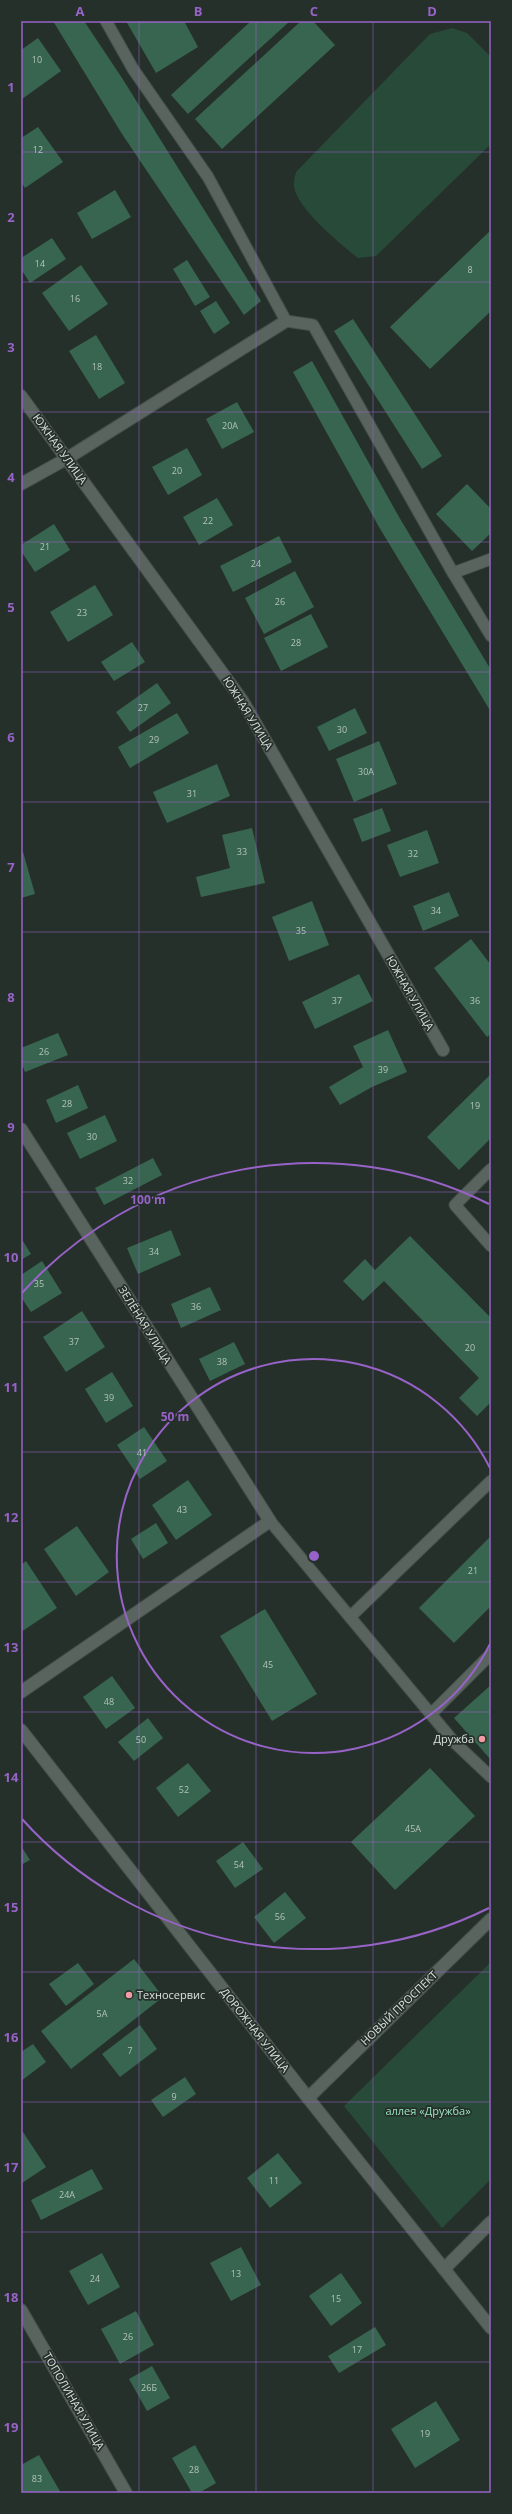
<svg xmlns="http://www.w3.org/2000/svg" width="512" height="2514" viewBox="0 0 512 2514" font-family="'Open Sans',sans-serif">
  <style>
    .green { fill: #284a39 }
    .building { fill: #38654f }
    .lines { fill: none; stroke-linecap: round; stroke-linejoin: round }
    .lane-casing { stroke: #444d48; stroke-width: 13 }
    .street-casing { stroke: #444d48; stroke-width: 14 }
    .secondary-casing { stroke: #444d48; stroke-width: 14 }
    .lane { stroke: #59645e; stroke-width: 11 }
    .street { stroke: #59645e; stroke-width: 12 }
    .secondary { stroke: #59645e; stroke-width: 12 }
    .grid { fill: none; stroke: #9863c8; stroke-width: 1; stroke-opacity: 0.55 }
    .ring { fill: none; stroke: #9863c8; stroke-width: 2 }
    .poi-dot { fill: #f49aa5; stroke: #26302b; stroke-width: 1.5 }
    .labels { text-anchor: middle; stroke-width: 3.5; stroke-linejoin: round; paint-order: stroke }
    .number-label { font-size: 9px; fill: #b3c3ba }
    .street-label { font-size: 11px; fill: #dce2de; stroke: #26302b }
    .poi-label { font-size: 11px; fill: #dce2de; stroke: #26302b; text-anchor: end }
    .park-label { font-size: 11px; fill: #97e2bc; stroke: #26302b }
    .centre { fill: #9863c8; stroke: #26302b; stroke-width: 2 }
    .ring-label { font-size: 12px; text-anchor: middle; font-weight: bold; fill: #9863c8; stroke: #26302b; stroke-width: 3.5; stroke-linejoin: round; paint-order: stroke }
    .neatline { fill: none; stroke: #9863c8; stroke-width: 1.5 }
    .grid-label { font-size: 13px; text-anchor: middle; font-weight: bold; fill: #9863c8 }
  </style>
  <rect width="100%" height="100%" fill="#26302b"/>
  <!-- green -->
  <g class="green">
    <path d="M452 28 467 33 491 57V144L376 256 358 258C340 244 298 209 294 187 293 183 295 176 296 172L430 34Z"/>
    <path d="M491 1962V2179L442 2228 344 2106Z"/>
  </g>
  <!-- building -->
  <g class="building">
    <path d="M53 21H84L122 78 261 301 244 315 122 134Z"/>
    <path d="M126 21H184L198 47 156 73Z"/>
    <path d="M251 21H290L188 114 171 95Z"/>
    <path d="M301 21H313L335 45 222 149 195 119Z"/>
    <path d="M38 38 61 71 22 99 21 50Z"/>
    <path d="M38 127 63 162 25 188 21 182V138Z"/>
    <path d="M115 190 131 217 92 239 77 213Z"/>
    <path d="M491 230V311L430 369 390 327Z"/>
    <path d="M52 238 66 259 30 283 21 269V258Z"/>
    <path d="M187 260 210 297 195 306 173 269Z"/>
    <path d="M81 265 108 304 69 331 42 293Z"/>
    <path d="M216 301 230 323 214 334 200 311Z"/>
    <path d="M353 319 442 456 422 469 334 331Z"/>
    <path d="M96 335 125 383 99 399 69 351Z"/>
    <path d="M312 361 399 517 491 670V712L379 527 293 372Z"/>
    <path d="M237 402 254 432 222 449 206 419Z"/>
    <path d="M187 448 202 475 168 495 152 467Z"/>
    <path d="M467 484 491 509V533L472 551 436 514Z"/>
    <path d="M217 498 233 525 199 545 183 517Z"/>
    <path d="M54 524 70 550 35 572 21 551V545Z"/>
    <path d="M279 536 292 562 233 592 220 566Z"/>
    <path d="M295 571 314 607 264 634 245 598Z"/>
    <path d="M95 585 113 615 68 642 50 612Z"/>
    <path d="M311 614 328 647 281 671 264 638Z"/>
    <path d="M132 642 145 662 114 681 101 662Z"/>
    <path d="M157 683 171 703 130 732 116 712Z"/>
    <path d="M355 708 367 733 329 751 317 727Z"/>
    <path d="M177 713 189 733 130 768 118 747Z"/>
    <path d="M379 741 397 784 354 802 336 759Z"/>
    <path d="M217 764 230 796 167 823 153 792Z"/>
    <path d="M382 808 391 831 362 842 353 819Z"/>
    <path d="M252 828 265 883 201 897 196 877 230 868 222 835Z"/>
    <path d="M427 830 439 863 400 877 387 845Z"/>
    <path d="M21 852H23L35 894 21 898Z"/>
    <path d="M449 892 459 916 423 931 413 906Z"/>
    <path d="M312 901 329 945 289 961 272 917Z"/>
    <path d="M471 939 491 965V1034L487 1037 434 968Z"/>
    <path d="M359 974 373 1001 315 1029 302 1002Z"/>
    <path d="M388 1030 407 1072 372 1087 340 1105 329 1087 363 1067 353 1046Z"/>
    <path d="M58 1033 68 1055 25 1072 21 1062V1048Z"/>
    <path d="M491 1074V1138L459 1170 427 1137Z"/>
    <path d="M78 1085 88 1108 56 1123 46 1100Z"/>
    <path d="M105 1115 117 1141 80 1159 67 1133Z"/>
    <path d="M153 1158 162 1175 104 1205 95 1188Z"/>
    <path d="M171 1230 181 1255 138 1274 127 1248Z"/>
    <path d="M410 1236 491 1318V1402L477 1416 459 1398 479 1378 384 1281 363 1301 343 1281 365 1259 375 1270Z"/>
    <path d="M21 1238 31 1254 21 1260Z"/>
    <path d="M42 1261 62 1293 31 1312 21 1297V1275Z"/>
    <path d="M210 1287 221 1310 181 1328 171 1304Z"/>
    <path d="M82 1311 105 1347 66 1372 43 1337Z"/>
    <path d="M234 1342 245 1364 210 1381 199 1359Z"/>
    <path d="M112 1372 133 1406 106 1423 85 1389Z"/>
    <path d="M144 1427 167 1461 140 1479 117 1445Z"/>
    <path d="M188 1480 212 1515 176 1540 152 1505Z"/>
    <path d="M156 1523 168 1543 143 1559 131 1539Z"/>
    <path d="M77 1526 109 1572 76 1596 44 1549Z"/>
    <path d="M491 1536V1606L454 1643 419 1608Z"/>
    <path d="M26 1561 57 1608 21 1632V1565Z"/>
    <path d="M265 1609 317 1694 272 1721 220 1636Z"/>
    <path d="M112 1676 135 1708 106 1729 83 1697Z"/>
    <path d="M491 1685V1760L454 1718Z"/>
    <path d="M148 1718 163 1738 134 1761 118 1742Z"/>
    <path d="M188 1763 211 1791 178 1817 156 1788Z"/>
    <path d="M430 1768 475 1816 395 1890 351 1842Z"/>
    <path d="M243 1842 263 1869 235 1888 216 1861Z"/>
    <path d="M21 1846 30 1860 21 1865Z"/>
    <path d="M285 1892 306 1918 274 1943 254 1917Z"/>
    <path d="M134 1959 163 1997 71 2069 41 2031Z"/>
    <path d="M78 1963 94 1984 66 2006 49 1984Z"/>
    <path d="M140 2025 157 2049 120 2077 102 2054Z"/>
    <path d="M33 2044 46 2062 21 2081V2052Z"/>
    <path d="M185 2077 196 2094 163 2117 151 2100Z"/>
    <path d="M21 2129 46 2167 22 2183 21 2181Z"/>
    <path d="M278 2153 302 2183 270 2208 247 2178Z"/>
    <path d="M92 2169 103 2189 41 2220 31 2200Z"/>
    <path d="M241 2247 261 2285 231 2301 210 2263Z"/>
    <path d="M102 2253 120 2287 88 2305 69 2271Z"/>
    <path d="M341 2273 362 2303 331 2326 309 2296Z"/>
    <path d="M136 2311 154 2345 120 2364 101 2329Z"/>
    <path d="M375 2327 386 2345 339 2373 328 2356Z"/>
    <path d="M152 2366 170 2398 147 2411 129 2379Z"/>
    <path d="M436 2401 460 2440 415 2468 391 2429Z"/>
    <path d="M195 2445 216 2483 199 2493H192L172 2458Z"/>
    <path d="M39 2455 61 2493H21V2465Z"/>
  </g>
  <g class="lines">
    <defs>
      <g id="lane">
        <path d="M106 21 133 69 208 177 286 321 313 325 453 573 491 559"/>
        <path d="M453 573 491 636"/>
        <path d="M491 1169 455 1205 491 1246"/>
        <path d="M270 1521 454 1742 491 1777"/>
        <path d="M350 1617 491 1481"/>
        <path d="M431 1714 491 1654"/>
      </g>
      <g id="street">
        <path d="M21 396 242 700 443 1050"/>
        <path d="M21 484 66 459 286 321"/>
        <path d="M21 1129 270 1521 21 1692"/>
        <path d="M21 2310 126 2493"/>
      </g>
      <g id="secondary">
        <path d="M21 1730 308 2098 491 2328"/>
        <path d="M308 2098 491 1919"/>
        <path d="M444 2269 491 2222"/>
      </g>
    </defs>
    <!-- lane casing -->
    <use href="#lane" class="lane-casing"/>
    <!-- street casing -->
    <use href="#street" class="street-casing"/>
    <!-- secondary casing -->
    <use href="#secondary" class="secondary-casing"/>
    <!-- lane -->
    <use href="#lane" class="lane"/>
    <!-- street -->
    <use href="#street" class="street"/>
    <!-- secondary -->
    <use href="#secondary" class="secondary"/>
  </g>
  <!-- grid -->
  <path class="grid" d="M139 21V2493M256 21V2493M373 21V2493M21 152H491M21 282H491M21 412H491M21 542H491M21 672H491M21 802H491M21 932H491M21 1062H491M21 1192H491M21 1322H491M21 1452H491M21 1582H491M21 1712H491M21 1842H491M21 1972H491M21 2102H491M21 2232H491M21 2362H491"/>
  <!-- distance rings -->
  <g class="ring">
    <path d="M490 1644A197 197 0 1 1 490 1468"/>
    <path d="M489 1908A393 393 0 0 1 22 1819M22 1293A393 393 0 0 1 489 1204"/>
  </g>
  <!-- markers -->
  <g class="poi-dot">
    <circle cx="482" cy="1739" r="4"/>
    <circle cx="129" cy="1995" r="4"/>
  </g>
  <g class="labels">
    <!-- number labels -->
    <g class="number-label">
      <text x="37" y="63">10</text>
      <text x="38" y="153">12</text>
      <text x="40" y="267">14</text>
      <text x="470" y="273">8</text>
      <text x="75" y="302">16</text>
      <text x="97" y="370">18</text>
      <text x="230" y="429">20А</text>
      <text x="177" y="474">20</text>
      <text x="208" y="524">22</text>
      <text x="45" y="550">21</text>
      <text x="256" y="567">24</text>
      <text x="280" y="605">26</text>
      <text x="82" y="616">23</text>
      <text x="296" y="646">28</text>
      <text x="143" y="711">27</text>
      <text x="342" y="733">30</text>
      <text x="154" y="743">29</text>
      <text x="366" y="775">30А</text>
      <text x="192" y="797">31</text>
      <text x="242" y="855">33</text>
      <text x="413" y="857">32</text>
      <text x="436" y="914">34</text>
      <text x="301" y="934">35</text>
      <text x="337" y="1004">37</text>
      <text x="475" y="1004">36</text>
      <text x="44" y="1055">26</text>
      <text x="383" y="1073">39</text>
      <text x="67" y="1107">28</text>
      <text x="475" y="1109">19</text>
      <text x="92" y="1140">30</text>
      <text x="128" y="1184">32</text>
      <text x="154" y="1255">34</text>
      <text x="39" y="1287">35</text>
      <text x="196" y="1310">36</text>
      <text x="74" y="1345">37</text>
      <text x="470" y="1351">20</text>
      <text x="222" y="1365">38</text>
      <text x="109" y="1401">39</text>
      <text x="142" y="1456">41</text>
      <text x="182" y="1513">43</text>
      <text x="473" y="1574">21</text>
      <text x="268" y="1668">45</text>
      <text x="109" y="1705">48</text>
      <text x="141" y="1743">50</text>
      <text x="184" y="1793">52</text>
      <text x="413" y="1832">45А</text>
      <text x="239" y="1868">54</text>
      <text x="280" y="1920">56</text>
      <text x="102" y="2017">5А</text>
      <text x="130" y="2054">7</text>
      <text x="174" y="2100">9</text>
      <text x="274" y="2184">11</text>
      <text x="67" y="2198">24А</text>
      <text x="236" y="2277">13</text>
      <text x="95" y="2282">24</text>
      <text x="336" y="2302">15</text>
      <text x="128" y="2340">26</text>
      <text x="357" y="2353">17</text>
      <text x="149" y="2391">26Б</text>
      <text x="425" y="2437">19</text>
      <text x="194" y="2473">28</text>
      <text x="37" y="2482">83</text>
    </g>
    <!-- street labels -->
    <g class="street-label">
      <text transform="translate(60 449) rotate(54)" y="4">ЮЖНАЯ УЛИЦА</text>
      <text transform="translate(248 713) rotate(58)" y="4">ЮЖНАЯ УЛИЦА</text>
      <text transform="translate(410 993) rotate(60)" y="4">ЮЖНАЯ УЛИЦА</text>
      <text transform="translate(145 1325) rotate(58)" y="4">ЗЕЛЁНАЯ УЛИЦА</text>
      <text transform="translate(399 2008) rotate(-44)" y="4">НОВЫЙ ПРОСПЕКТ</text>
      <text transform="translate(255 2030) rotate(52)" y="4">ДОРОЖНАЯ УЛИЦА</text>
      <text transform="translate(74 2401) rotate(60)" y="4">ТОПОЛИНАЯ УЛИЦА</text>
    </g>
    <!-- poi labels -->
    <g class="poi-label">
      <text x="474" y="1743">Дружба</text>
      <text x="137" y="1999" text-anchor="start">Техносервис</text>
    </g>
    <!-- park labels -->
    <g class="park-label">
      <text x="428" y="2115">аллея «Дружба»</text>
    </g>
  </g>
  <circle cx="314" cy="1556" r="6" class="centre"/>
  <g class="ring-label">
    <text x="148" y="1204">100 m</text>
    <text x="175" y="1421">50 m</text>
  </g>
  <!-- border -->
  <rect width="512" height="2514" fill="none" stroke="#26302b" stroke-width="44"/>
  <rect x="22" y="22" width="468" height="2470" class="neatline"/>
  <g class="grid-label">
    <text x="80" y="16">A</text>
    <text x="198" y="16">B</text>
    <text x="314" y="16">C</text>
    <text x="432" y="16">D</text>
    <text x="11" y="92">1</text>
    <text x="11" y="222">2</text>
    <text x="11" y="352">3</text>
    <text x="11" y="482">4</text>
    <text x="11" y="612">5</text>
    <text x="11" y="742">6</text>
    <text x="11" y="872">7</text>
    <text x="11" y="1002">8</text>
    <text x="11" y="1132">9</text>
    <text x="11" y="1262">10</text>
    <text x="11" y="1392">11</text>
    <text x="11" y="1522">12</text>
    <text x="11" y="1652">13</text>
    <text x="11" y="1782">14</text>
    <text x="11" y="1912">15</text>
    <text x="11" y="2042">16</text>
    <text x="11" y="2172">17</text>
    <text x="11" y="2302">18</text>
    <text x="11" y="2432">19</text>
  </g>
</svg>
